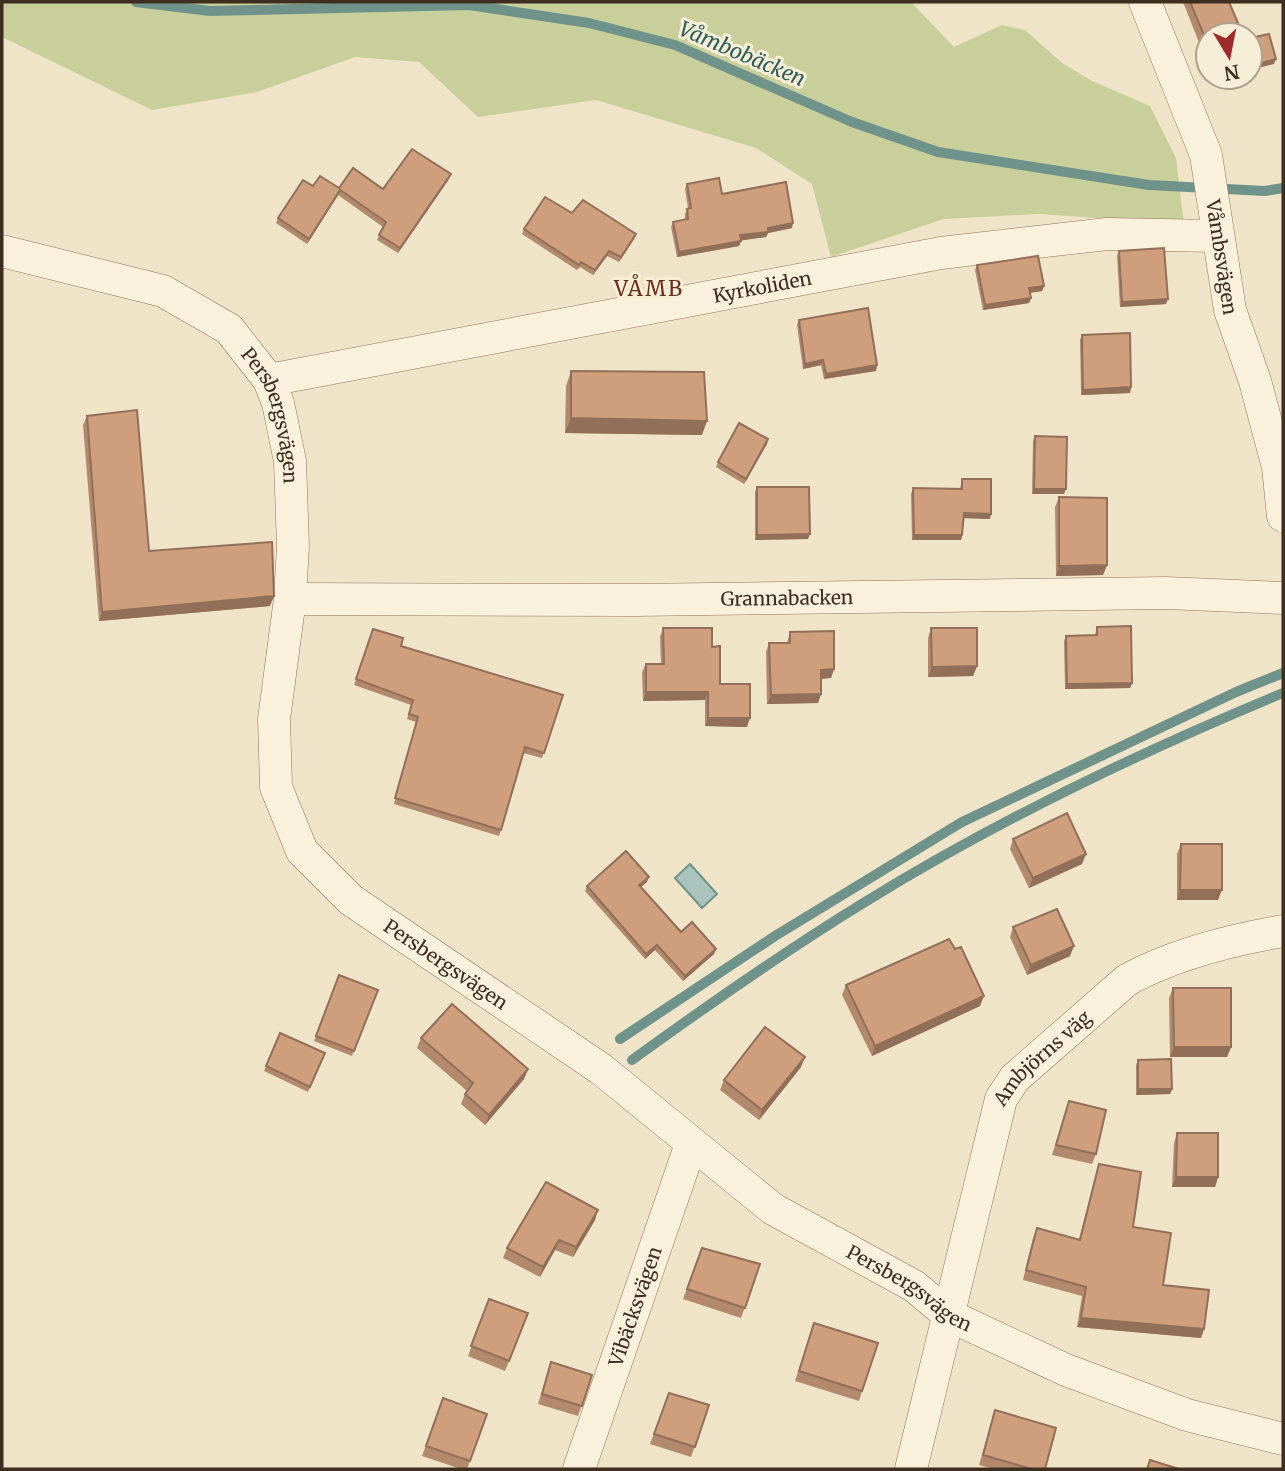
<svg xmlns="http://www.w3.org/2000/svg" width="1285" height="1471" viewBox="0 0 1285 1471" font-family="Merriweather,serif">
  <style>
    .green { fill: #c9cf9b }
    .water { fill: #a9c4bc; stroke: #6f938a; stroke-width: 2 }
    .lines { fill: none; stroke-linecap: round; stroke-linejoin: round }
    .stream { stroke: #6f938a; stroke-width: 10 }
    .street-casing { stroke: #8d765c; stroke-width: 33 }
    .street { stroke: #faf1dc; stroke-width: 32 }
    .wall { fill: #b2896c }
    .shaded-wall { fill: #916f58 }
    .building { fill: #cf9f7d; stroke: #916f58; stroke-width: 2 }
    .labels { text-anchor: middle; stroke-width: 6; stroke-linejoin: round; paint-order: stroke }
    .street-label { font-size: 19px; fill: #3d2e20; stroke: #f7eed8 }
    .water-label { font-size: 21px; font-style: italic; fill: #2f5d5a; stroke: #f7eed8 }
    .neighbourhood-label { font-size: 21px; letter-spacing: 2px; fill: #6b2e1e; stroke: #f7eed8 }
  </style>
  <rect width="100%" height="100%" fill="#f0e4c8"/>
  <!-- green -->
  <path class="green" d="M2 2H911L954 47 1002 25 1025 30 1062 63 1092 81 1150 106 1176 158 1184 224 1039 214 944 219 831 257 812 184 756 148 596 100 478 117 419 62 355 57 257 92 152 110 2 37Z"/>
  <!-- water -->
  <path class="water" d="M690 864 717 894 702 908 675 878Z"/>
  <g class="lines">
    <!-- stream -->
    <g class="stream">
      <path d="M136 2 210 11 469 5 589 23 675 45 852 122 938 152 1149 185 1265 191 1283 188"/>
      <path d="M620 1039 775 936 962 822 1236 692 1283 673"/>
      <path d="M632 1060C708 1005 785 951 865 902 998 820 1140 752 1283 693"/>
    </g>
    <defs>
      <g id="street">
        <path id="s1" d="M1145 2 1206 155 1230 310 1255 381 1278 467 1283 516"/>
        <path id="s2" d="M2 251 163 291 229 329 269 380 278 403 290 461 293 545 290 599 274 719 276 787 302 851 351 900 601 1069 773 1209 914 1286 950 1316 1066 1370 1187 1415 1283 1439"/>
        <path id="s3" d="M269 380 941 253 1107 234 1217 236"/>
        <path id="s4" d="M290 599 636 600 1166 593 1283 598"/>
        <path id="s5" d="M579 1469 691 1144"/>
        <path id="s6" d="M911 1469 1001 1099 1015 1078 1127 980C1174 954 1231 940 1283 931"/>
      </g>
    </defs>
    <!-- street casing -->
    <use href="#street" class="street-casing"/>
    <!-- street -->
    <use href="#street" class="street"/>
  </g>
  <!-- wall -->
  <g class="wall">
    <path d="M1183 2H1229L1238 23 1234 33 1200 45Z"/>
    <path d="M449 179 398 253 377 240 383 227 338 195 307 244 276 223 278 218 313 186 339 188 383 189Z"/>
    <path d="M687 184 722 194 792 228 768 233 766 237 741 240 739 246 677 257 671 227 673 222 685 219V214L687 209 688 208 685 189Z"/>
    <path d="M572 213 636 234 634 239 619 262 607 256 593 275 580 267 577 270 522 234 524 229Z"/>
    <path d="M1119 251 1166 304 1120 307 1117 256Z"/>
    <path d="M977 265 1044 286 1042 291 1030 293 1031 298 1029 303 983 310 975 270Z"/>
    <path d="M799 320 877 365 876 371 824 379 821 365 803 369 797 325Z"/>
    <path d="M1082 335 1131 387 1130 393 1081 395 1080 340Z"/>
    <path d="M571 371 702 435 565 433 566 386Z"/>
    <path d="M87 416 149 551 270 606 99 621 83 425Z"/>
    <path d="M1035 436 1064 494H1032L1033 441Z"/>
    <path d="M767 444 744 484 716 467 718 462Z"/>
    <path d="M962 479 990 519 964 518 962 535 961 540H912L911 494 913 488 960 489Z"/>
    <path d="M757 487 808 539 755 540V492Z"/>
    <path d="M1059 497 1107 565 1103 575 1056 576 1055 507Z"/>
    <path d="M1097 627 1132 683 1130 688 1065 689 1064 641 1066 636 1095 635Z"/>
    <path d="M663 628 712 647 720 684 747 727 705 726V700L643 701 642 672 646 664H661L660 637Z"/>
    <path d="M931 628 977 666 973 676 928 677V638Z"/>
    <path d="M373 629 401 646 563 695 542 758 523 753 499 836 394 804 416 722 407 719 411 705 354 685Z"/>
    <path d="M790 632 834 669 831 678 821 679V694L818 703 767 704 766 652 769 643H787Z"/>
    <path d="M1013 839 1086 854 1082 864 1029 888 1010 849Z"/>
    <path d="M1181 844 1218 900H1177V854Z"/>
    <path d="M647 882 641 887 681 932 716 949 714 954 683 981 655 950 645 959 585 891 587 886Z"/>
    <path d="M1013 927 1070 956 1027 975 1010 937Z"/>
    <path d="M339 975 378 990 352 1056 314 1041Z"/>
    <path d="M846 985 980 1006 872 1056 842 995Z"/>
    <path d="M1173 988 1231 1047 1227 1057H1170L1169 998Z"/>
    <path d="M280 1033 325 1053 308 1092 264 1071Z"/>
    <path d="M421 1038 528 1069 524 1079 485 1125 461 1104 465 1094 467 1091 417 1048Z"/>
    <path d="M1138 1060 1172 1089 1170 1094 1136 1095V1065Z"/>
    <path d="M801 1067 759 1120 720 1090 724 1080Z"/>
    <path d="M1069 1101 1096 1154 1092 1164 1052 1155Z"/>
    <path d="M1177 1133 1218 1177 1215 1187H1172L1174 1143Z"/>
    <path d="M1099 1164 1163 1285 1204 1329 1201 1338 1077 1327 1082 1296 1023 1280 1033 1238 1037 1228 1079 1239Z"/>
    <path d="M595 1220 573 1257 555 1250 540 1277 503 1258 507 1248Z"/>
    <path d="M702 1248 760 1264 741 1318 683 1299Z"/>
    <path d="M489 1299 528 1313 505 1371 468 1356Z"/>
    <path d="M814 1323 862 1391 859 1401 795 1381Z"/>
    <path d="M551 1362 592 1375 578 1416 538 1404Z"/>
    <path d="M669 1393 709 1405 691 1457 650 1444Z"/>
    <path d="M443 1398 487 1414 467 1469H461L422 1456Z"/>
    <path d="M995 1410 1045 1469H994L979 1465Z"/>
  </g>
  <!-- shaded-wall -->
  <g class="shaded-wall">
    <path d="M1238 23 1234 33 1227 35H1208V42L1200 45 1204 35Z"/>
    <path d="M1276 59 1274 64 1250 70V66Z"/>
    <path d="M451 174 449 179 398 253 400 248Z"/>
    <path d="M340 190 338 195 307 244 309 239Z"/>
    <path d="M793 223 792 228 768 233 766 237 738 241 740 235 768 228Z"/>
    <path d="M636 234 634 239 619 262 621 257Z"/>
    <path d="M741 241 739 246 677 257 679 252Z"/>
    <path d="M609 251 607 256 593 275 595 270Z"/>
    <path d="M1044 286 1042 291 1027 293 1029 288Z"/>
    <path d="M1031 298 1029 303 983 310 985 305Z"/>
    <path d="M1168 299 1166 304 1120 307 1122 302Z"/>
    <path d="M823 360 821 365 803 369 805 364Z"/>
    <path d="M877 365 876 371 824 379 826 374Z"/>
    <path d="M1131 387 1130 393 1081 395 1083 390Z"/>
    <path d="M571 418 707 421 702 435 565 433Z"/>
    <path d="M768 439 767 444 744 484 746 479Z"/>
    <path d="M1034 489H1066L1064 494H1032Z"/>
    <path d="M964 513 991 514 990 519 962 518Z"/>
    <path d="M810 534 808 539 755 540 757 535Z"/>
    <path d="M914 535H962L961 540H912Z"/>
    <path d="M1107 565 1103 575 1056 576 1059 566Z"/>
    <path d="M274 596 270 606 99 621 102 612Z"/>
    <path d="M977 666 973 676 928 677 932 667Z"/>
    <path d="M834 669 831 678 817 679 821 670Z"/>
    <path d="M1132 683 1130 688 1065 689 1067 684Z"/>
    <path d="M646 692H708L705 700 643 701Z"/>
    <path d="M821 694 818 703 767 704 771 695Z"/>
    <path d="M708 718H750L747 727 705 726Z"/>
    <path d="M1086 854 1082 864 1029 888 1033 878Z"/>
    <path d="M649 877 647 882 637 890 639 885Z"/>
    <path d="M1180 890H1222L1218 900H1177Z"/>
    <path d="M657 945 655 950 645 959 646 954Z"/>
    <path d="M1074 946 1070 956 1027 975 1031 965Z"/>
    <path d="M716 949 714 954 683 981 685 976Z"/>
    <path d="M984 996 980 1006 872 1056 875 1046Z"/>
    <path d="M1174 1047H1231L1227 1057H1170Z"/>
    <path d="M805 1057 801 1067 759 1120 762 1110Z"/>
    <path d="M528 1069 524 1079 485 1125 489 1115Z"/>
    <path d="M1138 1089H1172L1170 1094 1136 1095Z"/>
    <path d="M1176 1177H1218L1215 1187H1172Z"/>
    <path d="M598 1210 595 1220 573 1257 576 1247Z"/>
    <path d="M559 1240 555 1250 540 1277 543 1267Z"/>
    <path d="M1081 1318 1204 1329 1201 1338 1077 1327Z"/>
  </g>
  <!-- building -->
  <g class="building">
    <path d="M1190 2H1229L1238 23 1204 35Z"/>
    <path d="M1269 34 1276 59 1250 66V38Z"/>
    <path d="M412 149 451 174 400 248 379 235 386 222 340 190 309 239 278 218 303 180 313 186 320 176 339 188 353 168 383 189Z"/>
    <path d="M719 178 722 194 786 182 793 223 768 228V232L740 235 741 241 679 252 673 222 688 219 687 209 691 208 687 184Z"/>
    <path d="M545 197 572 213 583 200 636 234 621 257 609 251 595 270 581 262 579 265 524 229Z"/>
    <path d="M1164 248 1168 299 1122 302 1119 251Z"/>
    <path d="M1038 256 1044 286 1029 288 1031 298 985 305 977 265Z"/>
    <path d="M868 308 877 365 826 374 823 360 805 364 799 320Z"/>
    <path d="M1130 333 1131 387 1083 390 1082 335Z"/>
    <path d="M571 371 704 372 707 421 571 418Z"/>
    <path d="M137 410 149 551 272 542 274 596 102 612 87 416Z"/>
    <path d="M739 423 768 439 746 479 718 462Z"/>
    <path d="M1035 436 1067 437 1066 489H1034Z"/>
    <path d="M962 479H991V514L964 513 962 535H914L913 488 962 489Z"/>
    <path d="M757 487H809L810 534 757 535Z"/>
    <path d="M1059 497 1107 498V565L1059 566Z"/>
    <path d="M1131 626 1132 683 1067 684 1066 636 1097 635V627Z"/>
    <path d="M663 628H712V647L720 646V684H750V718H708V692H646V664H664Z"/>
    <path d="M931 628H977V666L932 667Z"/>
    <path d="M373 629 403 638 401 646 563 695 544 753 525 747 501 830 395 798 418 717 409 714 413 700 356 679Z"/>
    <path d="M834 631V669L821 670V694L771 695 769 643H790V632Z"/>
    <path d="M1067 813 1086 854 1033 878 1013 839Z"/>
    <path d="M1181 844H1222V890H1180Z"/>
    <path d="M626 851 649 877 639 885 681 932 692 922 716 949 685 976 657 945 646 954 587 886Z"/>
    <path d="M1057 909 1074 946 1031 965 1013 927Z"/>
    <path d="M949 939 955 949 961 947 984 996 875 1046 846 985Z"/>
    <path d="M339 975 378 990 354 1051 316 1036Z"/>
    <path d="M1173 988H1231V1047H1174Z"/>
    <path d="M452 1004 528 1069 489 1115 465 1094 473 1083 421 1038Z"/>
    <path d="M765 1027 805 1057 762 1110 724 1080Z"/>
    <path d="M280 1033 325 1053 310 1087 266 1066Z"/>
    <path d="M1171 1059 1172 1089H1138V1060Z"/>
    <path d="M1069 1101 1106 1110 1096 1154 1056 1145Z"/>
    <path d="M1177 1133H1218V1177H1176Z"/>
    <path d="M1099 1164 1141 1172 1133 1227 1171 1233 1163 1285 1209 1290 1204 1329 1081 1318 1086 1287 1026 1270 1037 1228 1080 1240Z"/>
    <path d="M546 1182 598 1210 576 1247 559 1240 543 1267 507 1248Z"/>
    <path d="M702 1248 760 1264 745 1308 687 1289Z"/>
    <path d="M489 1299 528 1313 509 1361 471 1346Z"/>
    <path d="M814 1323 878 1343 862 1391 799 1371Z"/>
    <path d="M551 1362 592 1375 582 1406 542 1394Z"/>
    <path d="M669 1393 709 1405 695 1447 654 1434Z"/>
    <path d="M443 1398 487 1414 470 1461 426 1446Z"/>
    <path d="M995 1410 1056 1428 1045 1469H1032L983 1455Z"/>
    <path d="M1150 1460 1179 1469H1147Z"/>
  </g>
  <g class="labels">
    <!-- street labels -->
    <g class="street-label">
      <text dy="7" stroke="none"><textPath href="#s1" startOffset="268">Våmbsvägen</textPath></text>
      <text dy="7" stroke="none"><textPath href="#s3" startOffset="502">Kyrkoliden</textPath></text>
      <text dy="7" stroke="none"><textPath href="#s2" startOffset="341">Persbergsvägen</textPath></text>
      <text dy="7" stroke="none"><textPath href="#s4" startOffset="497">Grannabacken</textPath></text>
      <text dy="7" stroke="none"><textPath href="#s2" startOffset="971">Persbergsvägen</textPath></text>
      <text dy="7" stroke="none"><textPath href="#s6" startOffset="439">Ambjörns väg</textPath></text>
      <text dy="7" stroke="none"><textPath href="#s2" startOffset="1538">Persbergsvägen</textPath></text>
      <text dy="7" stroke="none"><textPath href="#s5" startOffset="172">Vibäcksvägen</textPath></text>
    </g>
    <!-- water labels -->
    <g class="water-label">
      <text transform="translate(742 54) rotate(23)" y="7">Våmbobäcken</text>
    </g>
    <!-- neighbourhood labels -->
    <g class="neighbourhood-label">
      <text x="649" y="296">VÅMB</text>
    </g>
  </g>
  <!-- border -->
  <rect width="1285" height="1471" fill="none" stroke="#3d2e20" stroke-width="7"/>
  <!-- north arrow -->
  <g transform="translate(1229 56) rotate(170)"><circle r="33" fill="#f7eed8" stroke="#ada18e" stroke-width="2"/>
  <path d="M0-5L12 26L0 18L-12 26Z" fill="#9e2a2b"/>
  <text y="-10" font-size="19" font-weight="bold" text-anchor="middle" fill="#3d2e20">N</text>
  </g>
</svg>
